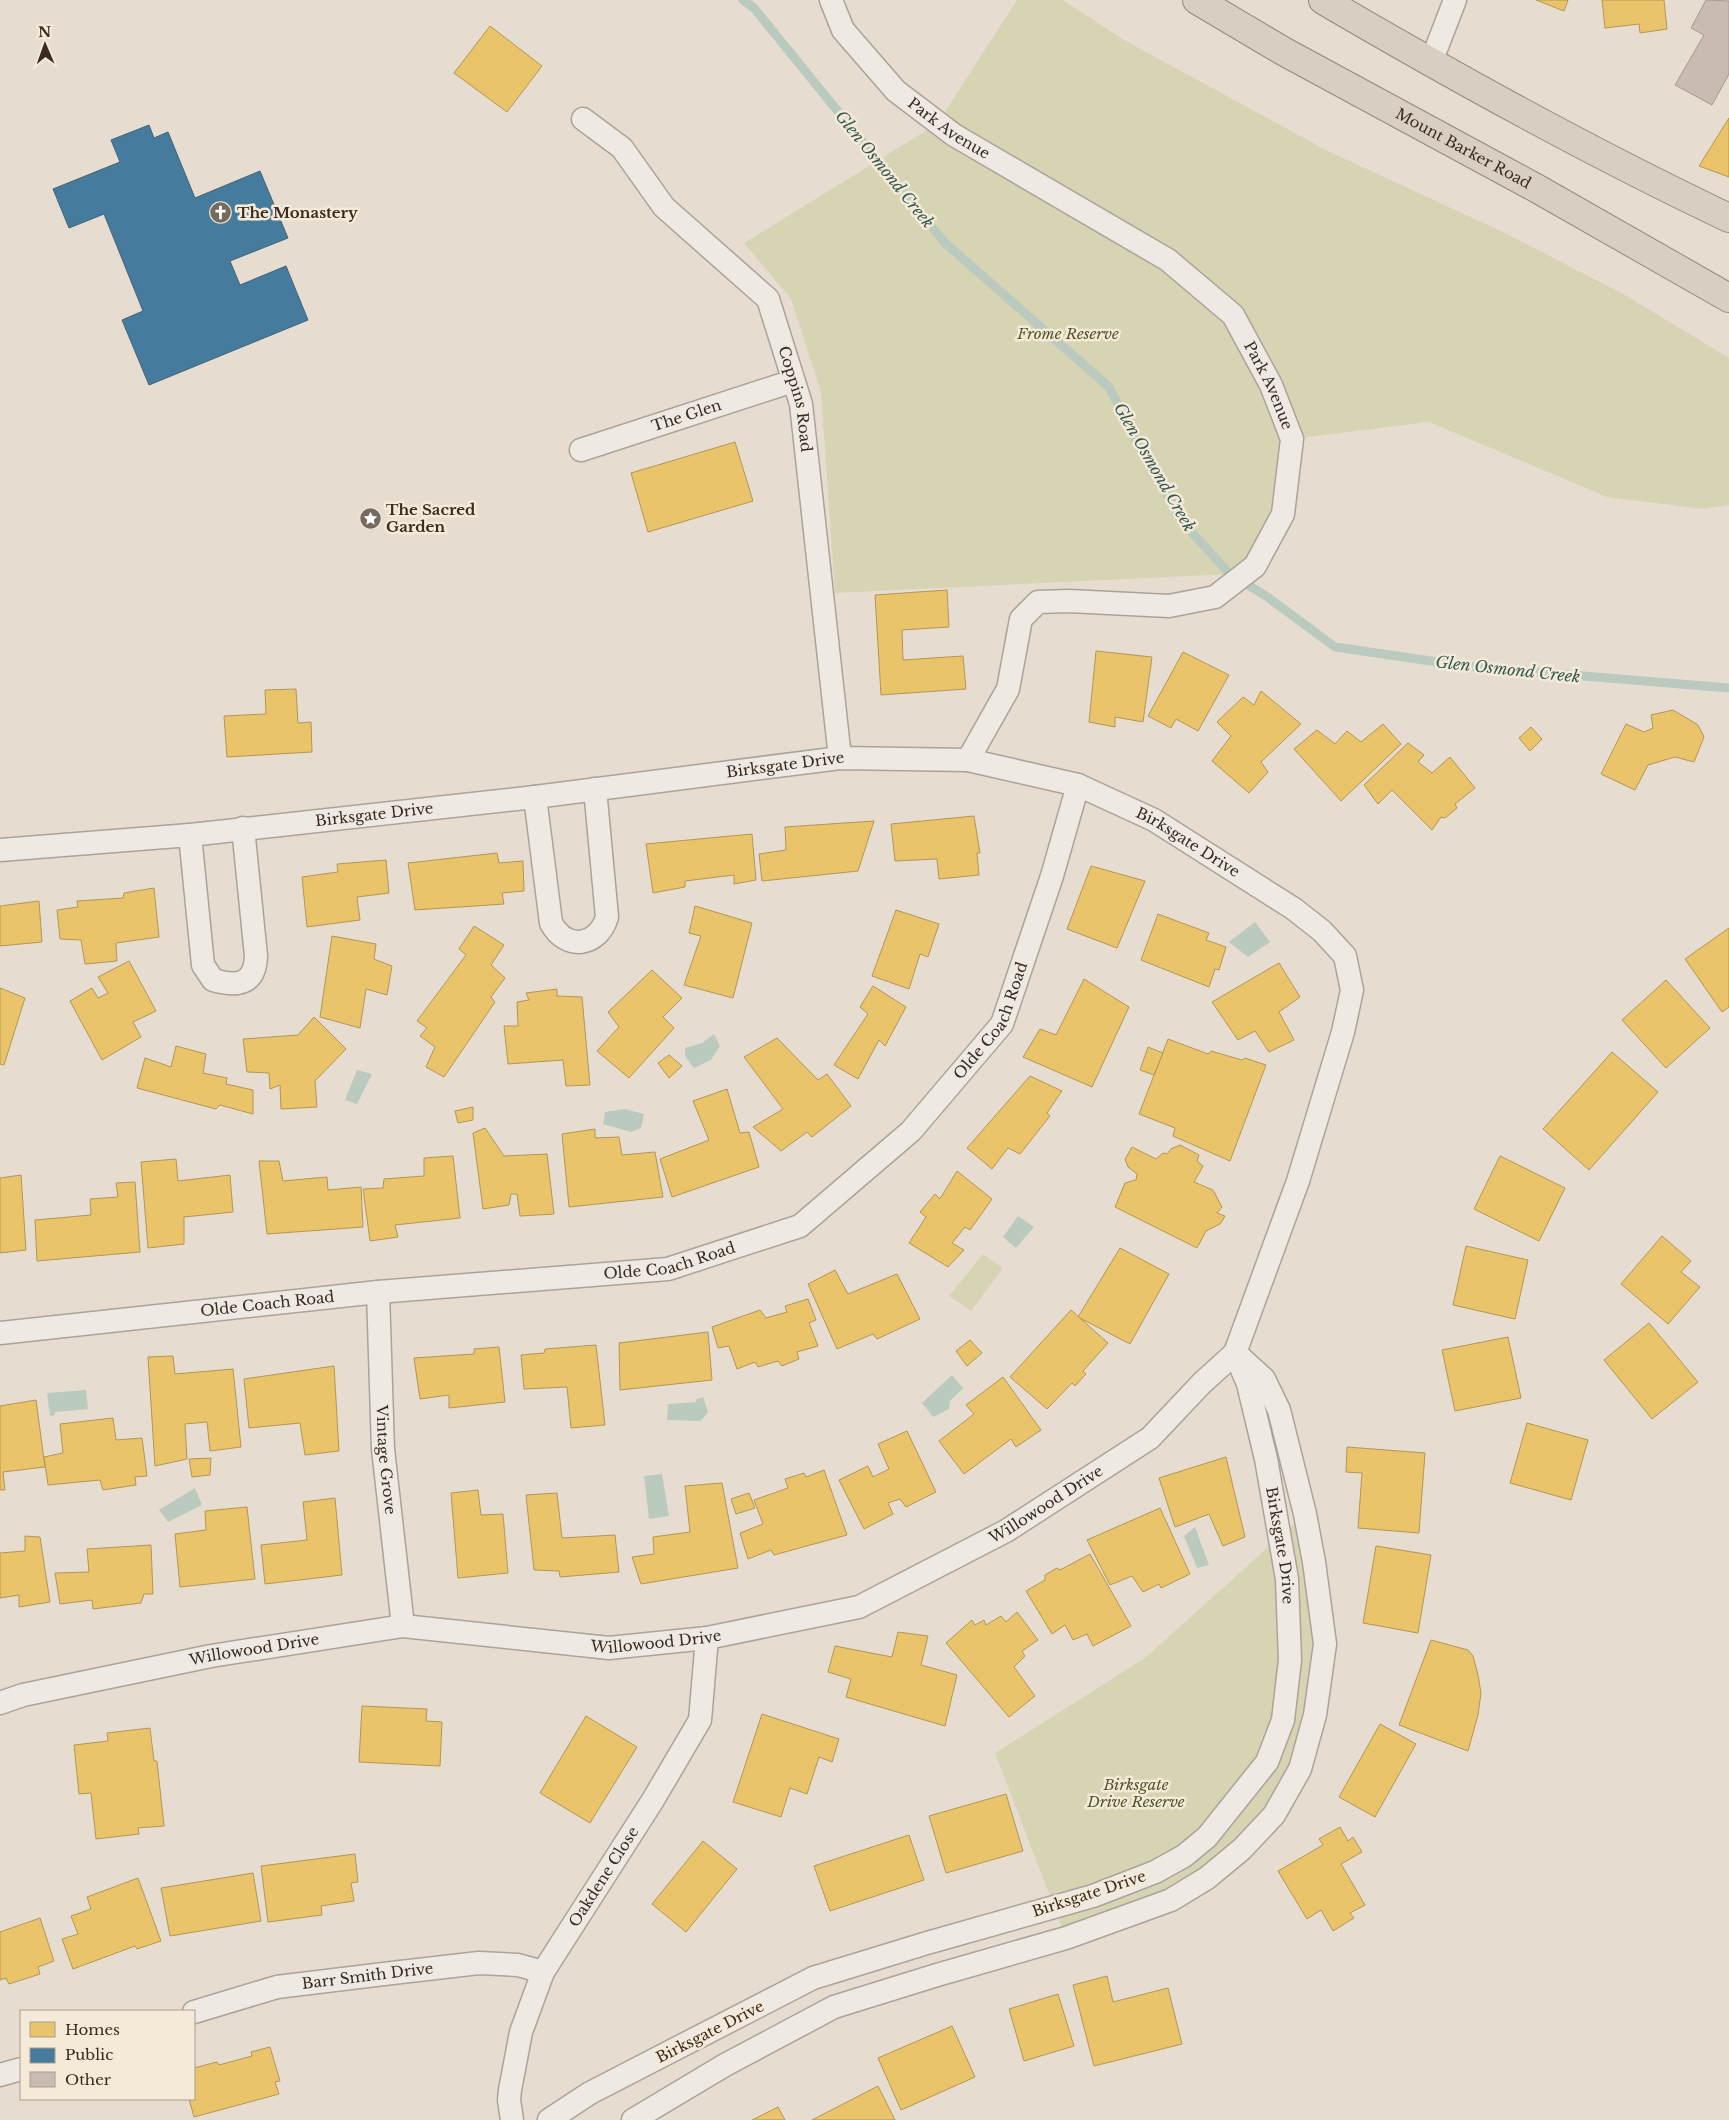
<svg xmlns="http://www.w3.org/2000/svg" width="1729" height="2120" viewBox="0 0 1729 2120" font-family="'Libre Baskerville',serif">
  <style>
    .green { fill: #d7d4b3 }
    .water { fill: #bbcabf }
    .homes { fill: #e9c46a; stroke: #b49654 }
    .public { fill: #457b9d; stroke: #426378 }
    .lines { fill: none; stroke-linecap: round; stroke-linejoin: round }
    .stream { stroke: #bbcabf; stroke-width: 9 }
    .building { fill: #c9bbb1; stroke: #a6998f }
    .street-casing { stroke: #aba399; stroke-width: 25 }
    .highway-casing { stroke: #918880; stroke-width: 30 }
    .street { stroke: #eee9e2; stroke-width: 22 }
    .highway { stroke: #d8cec2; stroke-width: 28 }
    .labels { text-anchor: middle; stroke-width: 5; stroke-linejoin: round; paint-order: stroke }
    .street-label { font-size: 15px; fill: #3a2b21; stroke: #f5ead8 }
    .poi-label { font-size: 15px; font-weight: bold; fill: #3a2b21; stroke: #f5ead8; text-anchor: start }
    .park-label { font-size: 15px; font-style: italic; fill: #4e5628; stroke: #f5ead8 }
    .water-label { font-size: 16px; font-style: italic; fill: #315953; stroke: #f5ead8 }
  </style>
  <rect width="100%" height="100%" fill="#e6ddd0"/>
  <!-- green -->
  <g class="green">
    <path d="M1017 0H1063L1124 40 1328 151 1505 233 1625 295 1729 358V505L1703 509 1607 497 1429 422 1292 439 1283 514 1255 566 1230 574 835 593 821 392 791 299 744 243 937 124Z"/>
    <path d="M983 1254 1003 1268 971 1311 949 1296Z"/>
    <path d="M1305 1514 1325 1644 1300 1769 1207 1878 1066 1938 995 1753 1145 1658Z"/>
  </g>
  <!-- water -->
  <g class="water">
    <path d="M1255 922 1270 942 1248 957 1229 942Z"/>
    <path d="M714 1034 720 1046 711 1060 694 1068 685 1056V1048L702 1043Z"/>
    <path d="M357 1070 372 1074 357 1104 345 1100Z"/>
    <path d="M625 1109 644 1114 641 1128 631 1132 603 1124 605 1112Z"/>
    <path d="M1018 1216 1034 1227 1016 1248 1003 1237Z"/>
    <path d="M952 1375 963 1388 950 1401 949 1409 933 1417 922 1403Z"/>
    <path d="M86 1390 88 1409 55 1412V1415L50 1416 47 1393Z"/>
    <path d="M703 1397 708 1412 701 1421 667 1420 668 1404 696 1402 697 1399Z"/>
    <path d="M662 1474 669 1516 649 1519 644 1476Z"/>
    <path d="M195 1488 202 1505 168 1522 159 1510Z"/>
    <path d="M1195 1527 1209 1565 1197 1568 1184 1536Z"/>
  </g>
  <!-- homes -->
  <g class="homes">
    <path d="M1536 0H1568L1564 11Z"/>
    <path d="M1602 0H1664L1667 29 1640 33 1639 24 1605 28Z"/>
    <path d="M490 26 542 66 507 112 454 73Z"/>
    <path d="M1729 118V177L1699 166Z"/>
    <path d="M735 442 753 501 648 532 631 473Z"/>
    <path d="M947 590 949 627 902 630 903 660 963 656 966 689 881 695 875 595Z"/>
    <path d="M1096 651 1152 657 1143 722 1115 717V727L1089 722Z"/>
    <path d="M1183 652 1229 675 1198 731 1176 719 1171 728 1148 716Z"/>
    <path d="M296 689 298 723 311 722 312 752 227 757 224 716 266 714 265 690Z"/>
    <path d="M1261 691 1301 724 1261 762 1268 772 1249 793 1212 761 1231 736 1217 722 1243 697 1254 705Z"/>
    <path d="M1673 710 1698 725 1704 737 1694 762 1675 757 1648 765 1635 790 1601 774 1626 724 1644 732 1653 728 1651 715Z"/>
    <path d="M1383 724 1401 744 1341 801 1294 749 1317 730 1335 744 1347 731 1361 742Z"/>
    <path d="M1531 727 1542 739 1530 751 1519 738Z"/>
    <path d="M1408 743 1424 755 1418 762 1432 773 1450 757 1475 788 1455 804 1457 808 1445 818 1441 817 1432 830 1392 790 1378 804 1364 785Z"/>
    <path d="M974 816 980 853H977L979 875 939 879 937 859 895 861 891 824Z"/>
    <path d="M874 821 858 871 762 881 759 854 786 850 785 827Z"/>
    <path d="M752 834 756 880 734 884V875L685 881V887L653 893 646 844Z"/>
    <path d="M497 853 499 863 523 861 524 891 502 893 504 904 415 910 408 863Z"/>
    <path d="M386 860 389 893 357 897 360 920 307 927 302 877 338 872 337 864Z"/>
    <path d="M1091 866 1145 881 1117 948 1067 929Z"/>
    <path d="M154 888 159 937 116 943 117 961 85 964 81 940 60 939 57 910 78 907 77 901 123 898 124 893Z"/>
    <path d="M39 901 42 942 0 946V906Z"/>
    <path d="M695 906 752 923 733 998 684 985 701 936 689 933Z"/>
    <path d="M896 910 939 924 928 957 920 954 909 989 872 976Z"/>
    <path d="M1158 914 1209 933 1206 940 1226 947 1219 970 1215 969 1209 987 1141 960Z"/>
    <path d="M474 926 504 945 491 965 505 978 491 997 495 1002 444 1077 426 1067 435 1047 420 1036 427 1028 417 1021 466 955 459 949Z"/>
    <path d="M1729 928V1007L1722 1012 1685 959Z"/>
    <path d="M332 936 376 944 374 959 392 966 387 995 366 989 360 1028 320 1017Z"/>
    <path d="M129 961 156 1011 133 1022 141 1037 102 1060 70 1001 92 988 98 998 108 993 98 977Z"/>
    <path d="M1279 963 1300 997 1279 1012 1294 1040 1269 1052 1255 1031 1238 1040 1212 1002Z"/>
    <path d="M652 970 682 998 663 1017 674 1028 629 1078 597 1051 619 1027 608 1012Z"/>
    <path d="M1084 979 1129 1007 1092 1087 1023 1057 1040 1029 1056 1035Z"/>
    <path d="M1666 980 1710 1028 1666 1068 1622 1020Z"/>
    <path d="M873 986 906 1007 885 1046 879 1040 858 1079 834 1065 868 1014 860 1007Z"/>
    <path d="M0 988 25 998 4 1065 0 1064Z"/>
    <path d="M557 989V996L582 997 590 1085 566 1086 563 1060 508 1064 504 1026H518L517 1002 529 1000 526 993Z"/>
    <path d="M314 1017 346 1049 315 1081 317 1107 281 1109 280 1085 270 1089 269 1073 247 1072 243 1039 298 1035Z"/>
    <path d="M777 1038 818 1080 827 1074 851 1106 812 1137 807 1132 781 1151 753 1127 783 1109 744 1057Z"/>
    <path d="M1168 1039 1208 1054 1211 1051 1242 1060 1245 1058 1266 1065 1230 1161 1173 1136 1175 1128 1139 1114Z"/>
    <path d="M176 1046 206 1054 203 1073 227 1078 226 1084 253 1090V1114L220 1105 216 1109 137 1088 145 1058 171 1067Z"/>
    <path d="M1148 1047 1163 1053 1154 1075 1140 1070Z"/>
    <path d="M1612 1052 1658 1092 1589 1170 1543 1129Z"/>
    <path d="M669 1055 682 1066 669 1078 658 1063Z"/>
    <path d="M1030 1076 1062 1091 1047 1113 1050 1116 1020 1154 1008 1148 992 1169 967 1148Z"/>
    <path d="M727 1089 740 1133 749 1132 759 1167 672 1197 660 1159 709 1140 693 1101Z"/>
    <path d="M473 1107V1120L458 1123 455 1111Z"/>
    <path d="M485 1128 504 1156 547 1154 554 1214 520 1216 517 1194H511L509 1205 483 1209 473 1133Z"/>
    <path d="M595 1129V1138L619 1137 622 1155 655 1152 663 1197 569 1207 562 1134Z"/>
    <path d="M1180 1145 1199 1155 1197 1161 1203 1166 1194 1182 1213 1190 1222 1207 1217 1213 1225 1216 1220 1224 1206 1231 1197 1248 1115 1207 1125 1183 1136 1180 1137 1174 1128 1167 1125 1159 1132 1147 1156 1159 1163 1153 1167 1154 1171 1149Z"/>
    <path d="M453 1156 460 1218 395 1225 398 1237 370 1241 363 1189 383 1188 384 1179 424 1176V1158Z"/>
    <path d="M1500 1156 1565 1188 1539 1241 1474 1209Z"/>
    <path d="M176 1159 178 1181 230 1175 233 1212 184 1217V1244L148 1248 141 1162Z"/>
    <path d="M259 1161H279L283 1181 327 1177 328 1190 361 1187 363 1227 267 1234Z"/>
    <path d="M957 1171 992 1199 970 1230 965 1227 952 1243 964 1250 948 1267 909 1243 926 1217 920 1212 935 1194 940 1199Z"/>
    <path d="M21 1175 26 1250 0 1253V1178Z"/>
    <path d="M135 1182 140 1252 37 1261 35 1220 91 1215 90 1199 118 1197 116 1183Z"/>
    <path d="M1662 1236 1691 1261 1681 1272 1700 1287 1668 1324 1621 1284Z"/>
    <path d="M1466 1246 1528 1260 1515 1319 1453 1305Z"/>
    <path d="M1120 1248 1169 1274 1130 1344 1078 1317Z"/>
    <path d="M835 1270 848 1294 897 1274 920 1319 877 1339 873 1334 837 1349 808 1284Z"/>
    <path d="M808 1299 816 1320 809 1323 818 1346 797 1352 799 1359 782 1366 778 1361 758 1367 755 1362 737 1369 729 1346 718 1348 712 1327 760 1310 766 1318 787 1312 785 1306Z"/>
    <path d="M1071 1310 1108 1343 1083 1371 1086 1374 1075 1386 1072 1383 1047 1409 1010 1377Z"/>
    <path d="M1649 1323 1698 1382 1652 1419 1604 1360Z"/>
    <path d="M708 1332 712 1380 620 1390 619 1343Z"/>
    <path d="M1508 1337 1521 1398 1455 1411 1442 1350Z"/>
    <path d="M970 1340 982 1353 967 1366 956 1351Z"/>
    <path d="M596 1345 605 1425 571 1428 567 1387 524 1389 521 1355 544 1353 545 1349Z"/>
    <path d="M499 1347 505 1402 449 1408V1395L420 1399 414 1358 474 1354V1349Z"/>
    <path d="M173 1356 175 1374 233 1369 241 1447 210 1451 207 1422 185 1424 187 1459 155 1466 148 1357Z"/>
    <path d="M334 1366 339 1451 305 1455 300 1423 249 1428 244 1379Z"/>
    <path d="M1003 1377 1041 1430 1016 1447 1011 1439 964 1474 939 1441 974 1414 966 1405Z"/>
    <path d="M36 1400 45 1467 3 1472 5 1490H0V1406Z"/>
    <path d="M113 1418 116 1440 142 1438 147 1476 135 1477 136 1485 103 1490 100 1480 48 1485 44 1457 63 1453 60 1424Z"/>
    <path d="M1527 1423 1588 1440 1571 1500 1510 1483Z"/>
    <path d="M907 1431 936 1492 906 1507 900 1499 888 1503 893 1514 864 1529 839 1480 868 1466 873 1477 889 1469 878 1444Z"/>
    <path d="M1347 1447 1425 1453 1419 1533 1358 1528 1362 1473 1346 1472Z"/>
    <path d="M1226 1457 1245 1537 1223 1546 1209 1514 1175 1527 1159 1478Z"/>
    <path d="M211 1458 210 1475 192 1477 189 1459Z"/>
    <path d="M824 1470 847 1535 774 1555 771 1550 748 1559 740 1533 763 1524 754 1500 788 1488 785 1479 804 1473 806 1477Z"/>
    <path d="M722 1483 738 1568 641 1584 632 1557 654 1554 653 1537 690 1532 685 1486Z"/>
    <path d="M478 1490 481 1515 503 1514 508 1573 458 1578 451 1493Z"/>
    <path d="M557 1493 562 1538 615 1535 619 1572 560 1577 559 1571 534 1570 526 1495Z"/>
    <path d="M749 1493 755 1508 736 1514 731 1499Z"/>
    <path d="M335 1498 342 1575 265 1584 261 1545 307 1540 303 1502Z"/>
    <path d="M247 1507 255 1579 180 1587 175 1534 206 1530 205 1511Z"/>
    <path d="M1160 1508 1190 1574 1161 1588 1159 1584 1143 1592 1132 1576 1110 1585 1087 1540Z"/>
    <path d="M25 1536 40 1537 50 1602 19 1607V1595L0 1598V1553L25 1551Z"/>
    <path d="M151 1545 153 1594H144L141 1603 93 1609 92 1600 60 1604 55 1573 89 1572 87 1549Z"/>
    <path d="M1376 1546 1431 1555 1418 1633 1363 1623Z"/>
    <path d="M1090 1554 1131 1626 1093 1646 1087 1634 1073 1640 1065 1625 1052 1634 1026 1591 1045 1580V1575L1057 1568 1060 1570Z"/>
    <path d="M1017 1612 1038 1640 1022 1651 1025 1656 1014 1667 1035 1696 1009 1717 946 1643 972 1620 975 1625 984 1620 986 1625 1001 1616 1006 1622Z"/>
    <path d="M898 1632 928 1636 921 1665 957 1675 945 1726 846 1697 851 1679 828 1672 835 1646 892 1657Z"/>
    <path d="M1431 1640 1468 1650 1473 1656 1478 1675 1481 1693 1478 1715 1468 1751 1399 1725Z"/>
    <path d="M362 1706 427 1709 426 1721 442 1722 440 1766 359 1762Z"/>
    <path d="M762 1714 839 1739 832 1762 819 1757 807 1794 790 1788 781 1817 733 1802Z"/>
    <path d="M586 1716 637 1747 590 1823 540 1793Z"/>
    <path d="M1380 1724 1416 1744 1375 1817 1339 1797Z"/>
    <path d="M150 1728 154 1761H157L164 1826 138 1828 139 1834 96 1839 91 1793 79 1794 74 1745 108 1741 107 1733Z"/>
    <path d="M1006 1794 1023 1851 946 1873 929 1816Z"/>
    <path d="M1340 1827 1348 1841 1353 1837 1362 1852 1341 1864 1365 1905 1350 1913 1354 1918 1333 1931 1321 1910 1307 1919 1278 1871 1323 1845 1319 1839Z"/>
    <path d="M909 1835 924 1880 830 1911 814 1866Z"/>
    <path d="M703 1841 737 1869 686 1932 652 1904Z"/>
    <path d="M355 1854 358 1882 351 1883 354 1901 321 1906 322 1915 268 1922 261 1866Z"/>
    <path d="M253 1873 261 1921 170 1936 161 1888Z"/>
    <path d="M138 1878 161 1941 137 1949 135 1946 73 1969 62 1939 78 1934 71 1916 91 1909 87 1897Z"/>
    <path d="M40 1918 54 1961 38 1967 40 1974 9 1984 6 1978 0 1980V1932Z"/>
    <path d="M1107 1976 1113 2002 1168 1988 1182 2044 1094 2066 1073 1985Z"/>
    <path d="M1058 1994 1074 2046 1024 2061 1009 2009Z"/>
    <path d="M952 2026 975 2077 901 2110 878 2058Z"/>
    <path d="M270 2047 280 2081 275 2082 279 2094 194 2117 189 2099H194V2068L217 2062 219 2065 252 2056 251 2052Z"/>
    <path d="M878 2086 895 2120H812Z"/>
    <path d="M778 2107 785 2120H752Z"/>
  </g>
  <!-- public -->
  <path class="public" d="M149 125 154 138 168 132 195 198 260 171 288 238 230 261 240 285 286 266 308 320 149 385 122 320 143 311 104 214 69 228 53 189 120 162 111 140Z"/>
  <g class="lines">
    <!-- stream -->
    <path class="stream" d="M743 0 754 8 944 242 1109 387 1141 450 1185 525 1230 574 1266 596 1335 647 1465 666 1729 688"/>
  </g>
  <!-- building -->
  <path class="building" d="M1706 0 1729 1V74L1712 105 1675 85 1704 35 1691 28Z"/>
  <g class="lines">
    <defs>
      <g id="street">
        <path id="s1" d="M831 0 843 30 896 91 954 135 1168 260 1233 315 1271 385 1292 439 1283 514 1255 566 1215 597 1169 606 1069 601 1038 602 1021 619 1008 689 968 760"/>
        <path d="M1431 62 1455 0"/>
        <path id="s2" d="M583 119 622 148 664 207 768 299 801 404 840 758"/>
        <path id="s3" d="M581 450 793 381"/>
        <path d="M535 797 551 923C566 951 598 947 607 917L595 789"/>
        <path d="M190 835 203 965 213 980C237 987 255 985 256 956L243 828"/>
        <path id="s4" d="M0 850 190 835 535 797 840 758 968 760 1078 785 1154 820 1294 909 1322 931 1345 956 1352 990 1343 1032 1298 1181 1235 1353 1248 1384 1266 1459 1287 1579 1290 1660 1283 1720 1267 1762 1207 1837 1184 1856 1155 1872 1093 1896 927 1943 813 1978 590 2093 549 2120"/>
        <path id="s5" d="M378 1292 383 1449 403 1626"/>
        <path id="s6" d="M0 1333 378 1292 668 1269 800 1226 911 1131 1002 1024 1052 876 1078 785"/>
        <path id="s7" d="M0 1703 23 1695 211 1656 403 1626 609 1648 707 1638 859 1607 1006 1531 1150 1438 1202 1383 1235 1353"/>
        <path id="s8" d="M194 2012 277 1987 392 1973 479 1963 518 1965 543 1972"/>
        <path d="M0 2075 21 2069"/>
        <path id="s9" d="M512 2120 509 2100 510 2090 521 2032 543 1972 653 1800 700 1720 707 1638"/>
        <path d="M633 2120 725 2065 834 2007 937 1975 1066 1938 1171 1900 1207 1878 1242 1849 1274 1815 1300 1769 1315 1715 1325 1644 1314 1562 1305 1514 1279 1410 1264 1379 1240 1357"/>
      </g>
      <g id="highway">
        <path id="s10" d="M1197 0 1283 51 1536 188 1729 298"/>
        <path d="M1323 0C1456 78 1590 152 1729 218"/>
      </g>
    </defs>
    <!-- street casing -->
    <use href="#street" class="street-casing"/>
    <!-- highway casing -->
    <use href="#highway" class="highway-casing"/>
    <!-- street -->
    <use href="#street" class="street"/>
    <!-- highway -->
    <use href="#highway" class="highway"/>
  </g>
  <!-- icons -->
  <defs>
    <symbol id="church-disc" viewBox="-11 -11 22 22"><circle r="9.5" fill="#76695e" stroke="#f5ead8"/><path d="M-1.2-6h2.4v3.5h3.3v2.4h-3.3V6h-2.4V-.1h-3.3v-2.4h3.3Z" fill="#fff"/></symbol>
    <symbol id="sight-disc" viewBox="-11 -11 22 22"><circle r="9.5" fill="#76695e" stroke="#f5ead8"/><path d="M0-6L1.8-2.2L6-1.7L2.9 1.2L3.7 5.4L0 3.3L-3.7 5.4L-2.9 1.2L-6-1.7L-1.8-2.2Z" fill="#fff"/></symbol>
  </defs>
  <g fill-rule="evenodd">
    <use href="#church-disc" x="208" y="200" width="25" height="25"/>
    <use href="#sight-disc" x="358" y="506" width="25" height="25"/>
  </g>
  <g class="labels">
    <!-- street labels -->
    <g class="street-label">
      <text dy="5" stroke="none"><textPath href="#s1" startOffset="178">Park Avenue</textPath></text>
      <text dy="5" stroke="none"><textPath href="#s10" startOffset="305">Mount Barker Road</textPath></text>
      <text dy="5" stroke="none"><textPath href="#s1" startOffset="598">Park Avenue</textPath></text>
      <text dy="5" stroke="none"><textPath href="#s2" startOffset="364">Coppins Road</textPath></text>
      <text dy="5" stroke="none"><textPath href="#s3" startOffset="111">The Glen</textPath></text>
      <text dy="5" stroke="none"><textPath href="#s4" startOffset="790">Birksgate Drive</textPath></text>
      <text dy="5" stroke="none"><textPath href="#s4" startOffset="376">Birksgate Drive</textPath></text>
      <text dy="5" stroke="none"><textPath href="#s4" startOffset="1210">Birksgate Drive</textPath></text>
      <text dy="5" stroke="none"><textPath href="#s6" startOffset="1094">Olde Coach Road</textPath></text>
      <text dy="5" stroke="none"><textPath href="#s6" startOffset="674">Olde Coach Road</textPath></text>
      <text dy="5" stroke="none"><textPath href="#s6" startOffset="269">Olde Coach Road</textPath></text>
      <text dy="5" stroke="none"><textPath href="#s5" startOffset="168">Vintage Grove</textPath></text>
      <text dy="5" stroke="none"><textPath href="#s7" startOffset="1085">Willowood Drive</textPath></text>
      <text dy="5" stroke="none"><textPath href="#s4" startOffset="2020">Birksgate Drive</textPath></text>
      <text dy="5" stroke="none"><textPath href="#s7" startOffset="665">Willowood Drive</textPath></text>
      <text dy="5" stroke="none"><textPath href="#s7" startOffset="260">Willowood Drive</textPath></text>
      <text dy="5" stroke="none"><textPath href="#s9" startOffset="266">Oakdene Close</textPath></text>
      <text transform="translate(1089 1894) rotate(-18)" y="5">Birksgate Drive</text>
      <text dy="5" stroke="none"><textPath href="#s8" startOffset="178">Barr Smith Drive</textPath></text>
      <text transform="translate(710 2032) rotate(-27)" y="5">Birksgate Drive</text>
    </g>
    <!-- poi labels -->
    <g class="poi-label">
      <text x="237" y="218">The Monastery</text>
      <text x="386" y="515">The Sacred<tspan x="386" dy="17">Garden</tspan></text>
    </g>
    <!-- park labels -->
    <g class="park-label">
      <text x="1068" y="339">Frome Reserve</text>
      <text x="1136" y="1790">Birksgate<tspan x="1136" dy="17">Drive Reserve</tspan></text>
    </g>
    <!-- water labels -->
    <g class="water-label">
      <text transform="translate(885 169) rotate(51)" y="6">Glen Osmond Creek</text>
      <text transform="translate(1155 467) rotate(60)" y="6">Glen Osmond Creek</text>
      <text transform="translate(1508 669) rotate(6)" y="6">Glen Osmond Creek</text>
    </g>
  </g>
  <!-- legend -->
  <rect x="20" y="2010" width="175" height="90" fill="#f5ead8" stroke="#aa9e8f"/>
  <rect x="30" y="2022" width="25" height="15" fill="#e9c46a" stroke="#aa9e8f"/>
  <text x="65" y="2035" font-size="15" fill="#3a2b21">Homes</text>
  <rect x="30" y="2048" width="25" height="15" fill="#457b9d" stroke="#aa9e8f"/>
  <text x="65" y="2060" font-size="15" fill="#3a2b21">Public</text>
  <rect x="30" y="2072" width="25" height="15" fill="#c9bbb1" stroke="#aa9e8f"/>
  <text x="65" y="2085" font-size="15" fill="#3a2b21">Other</text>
  <!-- north arrow -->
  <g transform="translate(45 45) rotate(358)" stroke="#f5ead8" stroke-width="4" paint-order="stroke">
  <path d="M0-4L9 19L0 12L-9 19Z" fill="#3a2b21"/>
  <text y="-8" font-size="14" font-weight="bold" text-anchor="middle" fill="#3a2b21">N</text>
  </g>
</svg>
